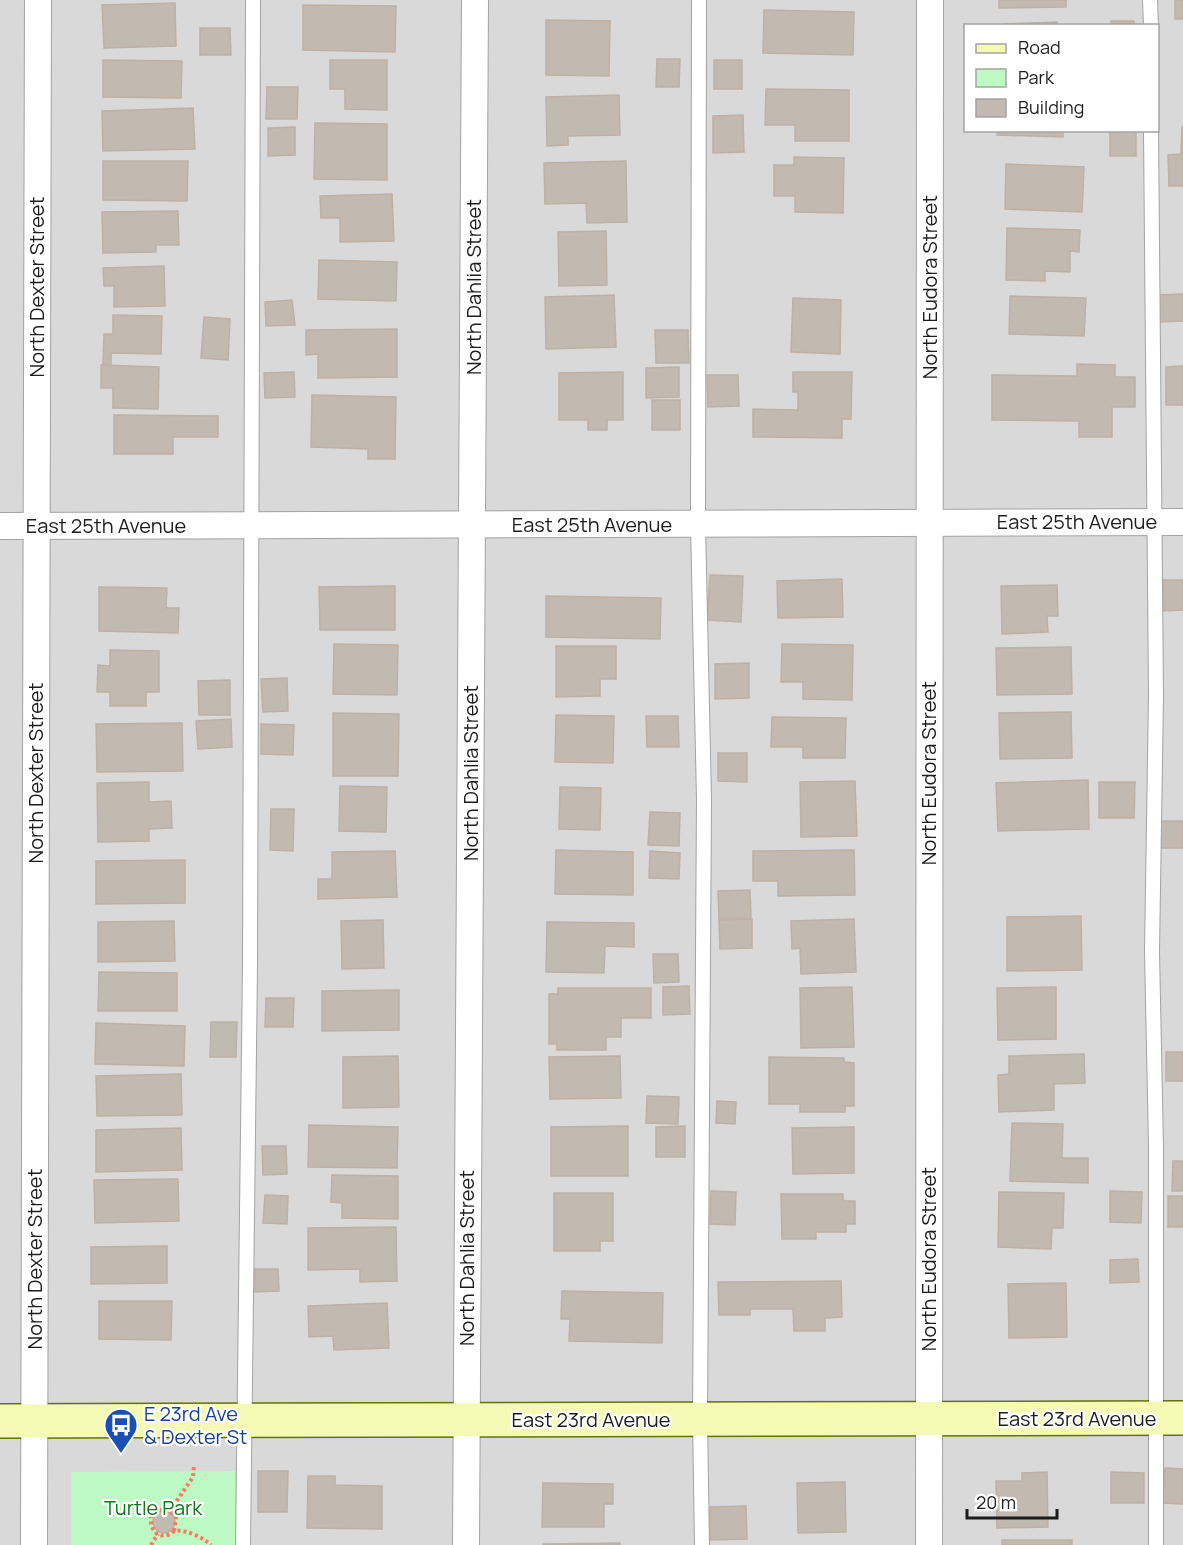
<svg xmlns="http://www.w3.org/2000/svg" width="1183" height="1545" viewBox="0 0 1183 1545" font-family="Manrope,sans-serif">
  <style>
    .residential { fill: #dad9d9; fill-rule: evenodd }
    .park { fill: #bcf9c3 }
    .building { fill: #c2b9b1; stroke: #bfb0a4; stroke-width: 1.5 }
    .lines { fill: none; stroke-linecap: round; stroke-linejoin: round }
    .lane-casing { stroke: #a3a3a3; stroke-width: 16 }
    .street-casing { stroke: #a3a3a3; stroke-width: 28 }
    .secondary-casing { stroke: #637204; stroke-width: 36 }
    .path { stroke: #fa7965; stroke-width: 4; stroke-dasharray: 3 3; stroke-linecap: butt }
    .lane { stroke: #fff; stroke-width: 14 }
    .street { stroke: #fff; stroke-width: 26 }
    .secondary { stroke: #f4f9b3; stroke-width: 33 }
    .labels { text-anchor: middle; stroke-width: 4.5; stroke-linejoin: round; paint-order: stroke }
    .street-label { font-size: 20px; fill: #1c1c1c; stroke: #fff }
    .transit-label { font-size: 20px; fill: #164399; stroke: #fff; text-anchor: start }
    .park-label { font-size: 20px; fill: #0a7917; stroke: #fff }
  </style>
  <rect width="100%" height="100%" fill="#edeae1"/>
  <!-- residential -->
  <g class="residential">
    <path d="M0 0H1183V1402L0 1404ZM966 26H1158V130H966Z"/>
    <path d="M1183 1436V1545H0V1439Z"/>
  </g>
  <!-- park -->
  <path class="park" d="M235 1471V1545H71V1472Z"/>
  <!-- building -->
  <g class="building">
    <path d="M999 0H1066V7L999 8Z"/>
    <rect x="1175" y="0" width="8" height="19"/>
    <path d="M175 3 176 46 104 48 102 5Z"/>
    <path d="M303 5 396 6 395 52 303 50Z"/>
    <path d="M764 10 854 12 853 55 763 53Z"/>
    <path d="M546 20 610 21 609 76 546 75Z"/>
    <path d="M1111 21H1134V26H1112Z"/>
    <path d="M1057 22V26H1004V24Z"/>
    <path d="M200 28H230L231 55H200Z"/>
    <path d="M657 59H680L679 87H656Z"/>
    <path d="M103 60 182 61 181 98 103 97Z"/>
    <path d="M330 60H387V110L345 109V89H330Z"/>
    <rect x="714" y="60" width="28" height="29"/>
    <path d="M267 87H298L297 119H266Z"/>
    <path d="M766 89 849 90V141H795V125H765Z"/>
    <path d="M619 95 620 135 568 136V145L547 146 546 97Z"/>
    <path d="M193 108 195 149 103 151 102 111Z"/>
    <path d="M743 115 744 152 713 153V116Z"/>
    <path d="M315 123 387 124V180L314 179Z"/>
    <path d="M295 127V155L268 156V128Z"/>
    <path d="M1182 127H1183V154H1181Z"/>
    <path d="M997 130H1063V137L997 135Z"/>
    <rect x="1110" y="130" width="26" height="26"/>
    <path d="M1183 154V186H1169L1168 155Z"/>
    <path d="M794 157 844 158 843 213 795 212V196H774V165H794Z"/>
    <path d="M103 161H188L187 201 103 200Z"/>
    <path d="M626 161 627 222 587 223 586 203 545 204 544 163Z"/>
    <path d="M1006 164 1084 167 1082 212 1005 209Z"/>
    <path d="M392 194 394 241 340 242V218H321L320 196Z"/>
    <path d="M178 211 179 245H156V252L103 253 102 212Z"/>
    <path d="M1007 228 1080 230 1079 252 1070 251V272L1045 271V281L1006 280Z"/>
    <path d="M606 231 607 285 559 286 558 232Z"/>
    <path d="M319 260 397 262 396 301 318 299Z"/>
    <path d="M164 266 165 306 114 307V286H104L103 268Z"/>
    <path d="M1183 294V321L1158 322V295Z"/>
    <path d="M614 295 616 347 546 349 545 297Z"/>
    <path d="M1010 296 1086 298 1084 336 1009 334Z"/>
    <path d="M793 298 841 300 840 354 791 352Z"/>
    <path d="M292 300 295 325 266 326 265 302Z"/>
    <path d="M113 315 162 316 161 354 111 353V364H103L104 334H113Z"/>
    <path d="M204 317 230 319 228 360 201 358Z"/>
    <path d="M397 329V377L318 378V354L306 355V330Z"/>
    <path d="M655 330H688L689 363H656Z"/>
    <path d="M1077 364 1115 365V377H1135V407H1112V437H1079V421L992 420V375L1077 376Z"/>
    <path d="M101 365 159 367 158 409 113 408V388H101Z"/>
    <path d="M1183 366V405H1166V367Z"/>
    <path d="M679 367V397L646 398V368Z"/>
    <path d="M294 372 295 397 265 398 264 373Z"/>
    <path d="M623 372V420H607V430H588V420H559V373Z"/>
    <path d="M793 372H852L851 419H842V438L753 437V409L798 410V392H793Z"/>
    <path d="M707 375H738L739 406 708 407Z"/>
    <path d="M312 395 396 397 395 459H368V449L311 447Z"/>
    <rect x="652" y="400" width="28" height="30"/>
    <path d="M114 415 218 416V437H173V454H114Z"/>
    <path d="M710 575 743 576 741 622 707 620Z"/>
    <path d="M842 579 843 617 778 618 777 581Z"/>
    <path d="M1163 580H1183V610L1163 611Z"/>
    <path d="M1057 585 1058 616H1047L1048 632 1002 634 1001 586Z"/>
    <path d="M395 586V630H320L319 587Z"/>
    <path d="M99 587 167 588 166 608H179L178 633 99 631Z"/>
    <path d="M546 596 661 598 660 639 546 637Z"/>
    <path d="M334 644 398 645 397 695 333 694Z"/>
    <path d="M782 644 853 645 852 700 803 699V682H781Z"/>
    <path d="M556 646H616V679H600V696L556 697Z"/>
    <path d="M1071 647 1072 694 997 695 996 648Z"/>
    <path d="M110 650 159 651V692H146V706H110V692H97L98 665 110 666Z"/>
    <path d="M749 663V698L715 699V664Z"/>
    <path d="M287 678 288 711 263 712 261 679Z"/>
    <path d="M230 680V715H199L198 681Z"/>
    <path d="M1071 712 1072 758 1000 759 999 713Z"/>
    <path d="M333 713 399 714 398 776H333Z"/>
    <path d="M556 715 614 716 613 763 555 762Z"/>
    <path d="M646 716H678L679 747H647Z"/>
    <path d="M772 717 846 718 845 758H803V747H771Z"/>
    <path d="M231 719 232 747 198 749 196 721Z"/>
    <path d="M182 723 183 771 97 772 96 724Z"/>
    <path d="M261 724 294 725 293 755 261 754Z"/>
    <path d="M718 753H747V782L718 781Z"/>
    <path d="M1088 780 1089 829 998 831 996 783Z"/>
    <path d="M855 781 857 836 801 837 800 782Z"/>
    <path d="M149 782V802L171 801 172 828 149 829V841L98 842 97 783Z"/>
    <path d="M1099 782H1135L1134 818H1099Z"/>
    <path d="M340 786 387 787 386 832 339 831Z"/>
    <path d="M560 787 601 788 600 830 559 829Z"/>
    <path d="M271 809H294L293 851 270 850Z"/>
    <path d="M650 812 680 813 679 846 648 845Z"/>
    <rect x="1160" y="821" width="23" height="27"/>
    <path d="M556 850 633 852V895L555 894Z"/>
    <path d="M854 850 855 895 778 896V881H753V851Z"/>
    <path d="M395 851 397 897 318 899V879H332V852Z"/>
    <path d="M650 851 680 853 679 879 649 878Z"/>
    <path d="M185 860V903L96 904V861Z"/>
    <path d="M750 890 751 918 719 919 718 891Z"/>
    <path d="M1081 916 1082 970 1007 971V917Z"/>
    <path d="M752 919V948L720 949 719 920Z"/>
    <path d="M854 919 856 972 801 974 800 948 792 949 791 921Z"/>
    <path d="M383 920 384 968 342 969 341 921Z"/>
    <path d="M174 921 175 961 98 962V922Z"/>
    <path d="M547 922 634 923V947L605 946 604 973 546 972Z"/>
    <path d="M653 954H678L679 982 654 983Z"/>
    <path d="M99 972 177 973V1011H98Z"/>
    <path d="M689 986 690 1014 663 1015V987Z"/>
    <path d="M852 987 854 1047 801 1048 800 988Z"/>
    <path d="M1056 987V1039L998 1040 997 988Z"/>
    <path d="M558 988H651V1018H621V1037H606V1050H557V1044H549V994H558Z"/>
    <path d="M399 990V1030L322 1031V991Z"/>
    <path d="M266 998H294L293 1027H265Z"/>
    <path d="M211 1022H237L236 1057H210Z"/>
    <path d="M96 1023 185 1026 184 1066 95 1064Z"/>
    <rect x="1166" y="1052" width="17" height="29"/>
    <path d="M1084 1054 1085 1083 1054 1084V1110L999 1112 998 1075 1009 1074V1056Z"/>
    <path d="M398 1056 399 1107 343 1108V1057Z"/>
    <path d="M620 1056 621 1098 550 1099 549 1057Z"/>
    <path d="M769 1057 844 1058V1062L854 1063V1106H845V1112H800V1104H769Z"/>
    <path d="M181 1074 182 1115 97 1116 96 1076Z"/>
    <path d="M647 1096 679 1097 678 1124 646 1123Z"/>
    <path d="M717 1101 736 1102 735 1124 716 1123Z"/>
    <path d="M1012 1123 1063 1124 1062 1158H1088V1183L1010 1181Z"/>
    <path d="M309 1125 398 1127 397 1168 308 1167Z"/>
    <path d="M628 1126V1176H551V1127Z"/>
    <path d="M685 1126V1157H656V1127Z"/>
    <path d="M854 1127V1173L793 1174 792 1128Z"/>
    <path d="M181 1128 182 1170 96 1172V1130Z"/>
    <path d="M262 1146H286L287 1174 263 1175Z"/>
    <path d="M1173 1161H1183V1191H1172Z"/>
    <path d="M332 1175 398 1176V1219L342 1218V1203L331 1202Z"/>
    <path d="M178 1179 179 1221 95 1223 94 1180Z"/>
    <path d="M711 1191 736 1192 735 1225 710 1224Z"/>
    <path d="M1110 1191 1142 1192 1141 1223 1110 1222Z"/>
    <path d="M999 1192 1064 1193 1063 1228H1052L1051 1249 998 1247Z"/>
    <path d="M554 1193H613V1241H600V1251H554Z"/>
    <path d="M781 1194H843V1201H855V1224H846V1232H816V1239H782Z"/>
    <path d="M265 1195 288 1196 287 1224 263 1223Z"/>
    <rect x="1168" y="1196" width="15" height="31"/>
    <path d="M396 1227 397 1281 360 1282V1269L308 1270V1228Z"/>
    <path d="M167 1246V1283L91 1284V1247Z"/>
    <path d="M1138 1259 1139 1282 1110 1283V1260Z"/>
    <path d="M255 1269H278L279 1291 255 1292Z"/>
    <path d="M841 1281 842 1317 825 1318V1331H794L793 1309H750V1315H719L718 1282Z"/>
    <path d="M1066 1283 1067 1337 1009 1338 1008 1284Z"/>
    <path d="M562 1291 663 1293 662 1343 569 1341 570 1319H561Z"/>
    <path d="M99 1301H172L171 1340 99 1339Z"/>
    <path d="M387 1303 389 1348 334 1350 333 1336 309 1337 308 1306Z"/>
    <path d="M1165 1468 1183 1469V1504L1163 1503Z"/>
    <path d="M258 1471H288L287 1512H258Z"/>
    <path d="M1047 1472 1048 1527 997 1528 996 1481H1022V1473Z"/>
    <path d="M1111 1472 1144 1473V1503H1111Z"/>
    <path d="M308 1476H335V1485L382 1486V1529L307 1528Z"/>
    <path d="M845 1482 846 1532 798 1533 797 1483Z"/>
    <path d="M543 1483 613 1484V1504H604V1527H542Z"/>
    <path d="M746 1506 747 1539 710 1540V1507Z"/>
    <circle cx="164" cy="1522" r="11"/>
    <rect x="1002" y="1540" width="70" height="5"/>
    <path d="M620 1543V1545H543V1544Z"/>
  </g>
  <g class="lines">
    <defs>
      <g id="lane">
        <path d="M699 0 698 524 704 800 700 1419 702 1545"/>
        <path d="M1150 0 1151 26"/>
        <path d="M1151 130 1156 696 1152 952 1156 1147V1545"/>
        <path d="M243 1545 250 966 253 0"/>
      </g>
      <g id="street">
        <path d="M0 526 1183 522"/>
        <path d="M34 1545 38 0"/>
        <path d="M466 1545 475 0"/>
        <path d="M929 1545 930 0"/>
      </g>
      <path id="secondary" d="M0 1421 1183 1418"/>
    </defs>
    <!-- lane casing -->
    <use href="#lane" class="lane-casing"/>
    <!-- street casing -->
    <use href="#street" class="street-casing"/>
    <!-- secondary casing -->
    <use href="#secondary" class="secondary-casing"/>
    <!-- path -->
    <g class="path">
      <path d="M170 1511 193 1477 194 1466"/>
      <path d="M174 1531 176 1518 170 1511 161 1510 151 1517C150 1527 155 1538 167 1535 170 1535 172 1532 175 1531 186 1529 204 1538 211 1545"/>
      <path d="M151 1545 158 1534"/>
    </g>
    <!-- lane -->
    <use href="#lane" class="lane"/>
    <!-- street -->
    <use href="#street" class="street"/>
    <!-- secondary -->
    <use href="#secondary" class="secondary"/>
  </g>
  <!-- icons -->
  <defs>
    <symbol id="bus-pin" viewBox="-11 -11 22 30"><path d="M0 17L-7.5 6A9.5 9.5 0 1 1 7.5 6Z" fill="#1a4fb4" stroke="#fff"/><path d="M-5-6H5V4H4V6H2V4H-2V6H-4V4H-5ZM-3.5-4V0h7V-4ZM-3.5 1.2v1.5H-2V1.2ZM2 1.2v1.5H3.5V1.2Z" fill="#fff"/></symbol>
  </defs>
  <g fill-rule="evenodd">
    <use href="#bus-pin" x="102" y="1406" width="38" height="52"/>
  </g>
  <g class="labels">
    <!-- street labels -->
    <g class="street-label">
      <text transform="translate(37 287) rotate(-90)" y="7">North Dexter Street</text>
      <text transform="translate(474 287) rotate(-90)" y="7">North Dahlia Street</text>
      <text transform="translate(930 287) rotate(-90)" y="7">North Eudora Street</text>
      <text x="1077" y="529">East 25th Avenue</text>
      <text x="592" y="532">East 25th Avenue</text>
      <text x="106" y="533">East 25th Avenue</text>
      <text transform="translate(36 773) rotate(-90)" y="7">North Dexter Street</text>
      <text transform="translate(471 773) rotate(-90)" y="7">North Dahlia Street</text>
      <text transform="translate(929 773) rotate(-90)" y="7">North Eudora Street</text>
      <text transform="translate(467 1258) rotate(-90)" y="7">North Dahlia Street</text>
      <text transform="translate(35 1259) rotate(-90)" y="7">North Dexter Street</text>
      <text transform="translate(929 1259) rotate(-90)" y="7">North Eudora Street</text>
      <text x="1077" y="1426">East 23rd Avenue</text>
      <text x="591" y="1427">East 23rd Avenue</text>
    </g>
    <!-- transit labels -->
    <g class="transit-label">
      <text x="144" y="1421">E 23rd Ave<tspan x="144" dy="23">&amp; Dexter St</tspan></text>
    </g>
    <!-- park labels -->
    <g class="park-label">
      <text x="153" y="1515">Turtle Park</text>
    </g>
  </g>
  <!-- legend -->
  <rect x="964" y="24" width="195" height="108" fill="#ffffff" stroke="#a4a4a4" stroke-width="1.5"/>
  <rect x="976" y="44" width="30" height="9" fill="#f4f9b3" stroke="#a4a4a4" stroke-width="1.5"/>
  <text x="1018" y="54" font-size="18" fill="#1c1c1c">Road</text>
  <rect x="976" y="69" width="30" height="18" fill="#bcf9c3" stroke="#a4a4a4" stroke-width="1.5"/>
  <text x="1018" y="84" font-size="18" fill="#1c1c1c">Park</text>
  <rect x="976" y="99" width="30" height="18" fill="#c2b9b1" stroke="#a4a4a4" stroke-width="1.5"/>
  <text x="1018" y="114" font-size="18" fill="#1c1c1c">Building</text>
  <!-- scale -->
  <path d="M967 1509v9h90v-9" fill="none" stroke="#1c1c1c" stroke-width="3"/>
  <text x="976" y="1509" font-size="18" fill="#1c1c1c" stroke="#ffffff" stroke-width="4.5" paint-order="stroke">20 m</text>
</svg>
